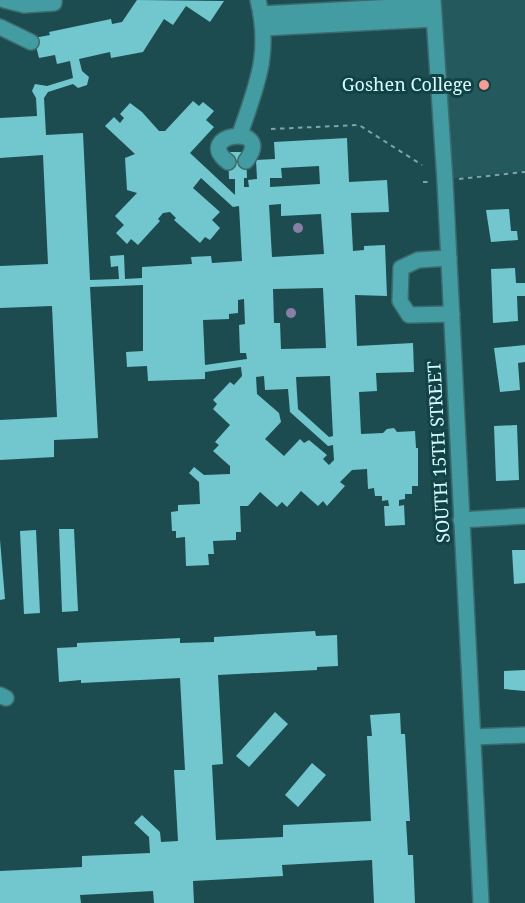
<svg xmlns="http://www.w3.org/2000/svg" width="525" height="903" viewBox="0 0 525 903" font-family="'Noto Serif',serif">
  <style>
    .built { fill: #245a5e }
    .building { fill: #71c7cd; fill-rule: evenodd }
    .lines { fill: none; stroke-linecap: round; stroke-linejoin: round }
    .minor-casing { stroke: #3d6a6d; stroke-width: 18 }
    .path { stroke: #7da5a8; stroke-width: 2; stroke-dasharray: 4.5 4.5; stroke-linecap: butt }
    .minor { stroke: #429ca2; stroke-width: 15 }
    .tree { fill: #897ea5 }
    .poi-dot { fill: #f59b98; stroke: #114245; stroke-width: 2 }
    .labels { text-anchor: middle; stroke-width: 6; stroke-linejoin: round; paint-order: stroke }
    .poi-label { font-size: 18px; fill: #dafbfd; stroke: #114245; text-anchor: end }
    .street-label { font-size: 18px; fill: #dafbfd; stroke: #114245 }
  </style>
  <rect width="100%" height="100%" fill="#1d4c50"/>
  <!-- built -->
  <path class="built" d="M439 0H525V171L447 179Z"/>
  <!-- building -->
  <g class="building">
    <path d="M137 0 224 1 210 22 186 6 173 25 164 19 143 52 111 58 110 52 79 59 82 71 89 77 87 85 78 88 73 84 48 92 44 98 46 135 83 133 90 280 119 279 118 266 111 267 110 256 124 255 125 279 142 278V267L192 264 191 257 211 256 212 263 242 261 239 206 233 207 201 178 193 188 220 212 212 220 220 228 210 240 205 237 200 243 174 220 176 218 170 212 163 213 158 219 160 221 138 245 131 239 127 244 116 233 124 225 115 216 137 193 127 190 125 158 135 154 105 126 114 117 120 123 124 118 120 114 130 103 142 112 159 131H165L193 101 199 106 203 102 214 111 206 120 214 127 190 153 235 195V179H229L228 152H246L247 178H244V187H249L248 180 257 179 256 160 275 159 274 142 347 138 349 182 387 180 389 212 351 213 353 251 364 250V246L385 245 387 296 355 295 357 346 413 343 414 372 376 373 377 391 359 392 361 434 383 433 387 429 394 428 397 432 415 431 416 448H418V486H412V494H405V499L399 500V506L404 505 405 525 385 526 384 506H389L388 500 382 501V496H375L374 488 368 489 367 469 352 470 340 482 345 486 327 506 323 501 318 506 301 491 287 507 282 502 277 507 260 492 248 506H240L241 532H236V540L213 541 214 554H208L209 565 186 566 185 537 176 538V531H172L171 512 178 511V505L200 504 199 482 189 473 194 467 204 475 230 474V466L213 451 219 445 215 442 230 425 213 409 217 404 213 400 230 382 234 385 242 376 241 367 205 372V379L148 381 147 366 127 367 126 352 143 351V285L90 287 98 438 54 440V457L0 460V420L57 417 52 306 0 308V266L48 264 43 155 0 158V118L37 116 36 98 32 91 35 84 47 86 73 78 70 61 57 64 55 55 39 58 34 38 50 35 49 32 111 19 112 24 122 22ZM319 166 320 184 270 187V178H282L281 168ZM281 204V216L321 214 324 254 272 257 269 205ZM323 288 326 348 281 349 280 323H274L273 289ZM244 299 245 324 239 325 240 353H246L247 359 205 365 203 320 229 319V314L238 313V300ZM264 376 265 390 288 389 290 412 328 446 333 445 334 460 329 465 323 459 327 455 309 440 304 443 300 439 284 456 265 439 281 422 279 413 257 394 256 377ZM330 376 333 436 329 437 298 409 296 377Z"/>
    <path d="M509 209 511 231H517L518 240 491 242 486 210Z"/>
    <path d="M515 268 516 283H525V296H517L518 321 493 323 491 269Z"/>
    <path d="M525 345V362L518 363 520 390 500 392 494 348Z"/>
    <path d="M517 425 519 480 496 481 494 426Z"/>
    <path d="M59 529H74L78 611 62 612Z"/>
    <path d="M36 530 40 613 24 614 20 531Z"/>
    <path d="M0 540 5 599 0 600Z"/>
    <path d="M512 550H525V583L514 584Z"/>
    <path d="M315 631 316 636 337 635 338 666 317 667V670L218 675 223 764 212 765 216 840 283 837V825L371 821 367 736H372L370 715 400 713 401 734H405L410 821H406L408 855H413L415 903H374L372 860 282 865 283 876 193 881 194 903H154L153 891 80 895 81 903H0V871L82 867V856L150 853 149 837 134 823 142 815 160 832 161 842 178 841 174 770H185L180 678 81 683V680L59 682 57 648 77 647V643L180 638V643L214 642V637Z"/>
    <path d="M525 670V691L504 689V671Z"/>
    <path d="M275 712 288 724 249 767 236 756Z"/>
    <path d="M312 763 326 775 298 807 285 795Z"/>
  </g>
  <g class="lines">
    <defs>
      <g id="minor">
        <path d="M4 0 24 5 54 3V0"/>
        <path d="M433 0 445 181 481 903"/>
        <path d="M261 14 433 5"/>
        <path d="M0 27 31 42"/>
        <path d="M263 28 434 19"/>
        <path d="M240 134C257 84 271 54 258 0"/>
        <path d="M228 162C191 134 276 122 246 161"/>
        <path d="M449 258 418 260 401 268 400 301 409 315 452 314"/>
        <path d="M461 520 525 516"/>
        <path d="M0 695 6 698"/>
        <path d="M473 737 525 735"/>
      </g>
    </defs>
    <!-- minor casing -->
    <use href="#minor" class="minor-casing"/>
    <!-- path -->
    <g class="path">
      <path d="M271 129 359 125 422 165"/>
      <path d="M459 179 525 172"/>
      <path d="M423 182H432"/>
    </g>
    <!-- minor -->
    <use href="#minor" class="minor"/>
  </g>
  <!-- trees -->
  <g class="tree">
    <circle cx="298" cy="228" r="5"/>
    <circle cx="291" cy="313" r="5"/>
  </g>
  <!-- markers -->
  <circle class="poi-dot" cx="484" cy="85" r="6"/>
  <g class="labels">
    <!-- poi labels -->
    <g class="poi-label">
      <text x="472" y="91">Goshen College</text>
    </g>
    <!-- street labels -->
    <g class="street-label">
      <text transform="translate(439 452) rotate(-93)" y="6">SOUTH 15TH STREET</text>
    </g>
  </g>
</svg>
